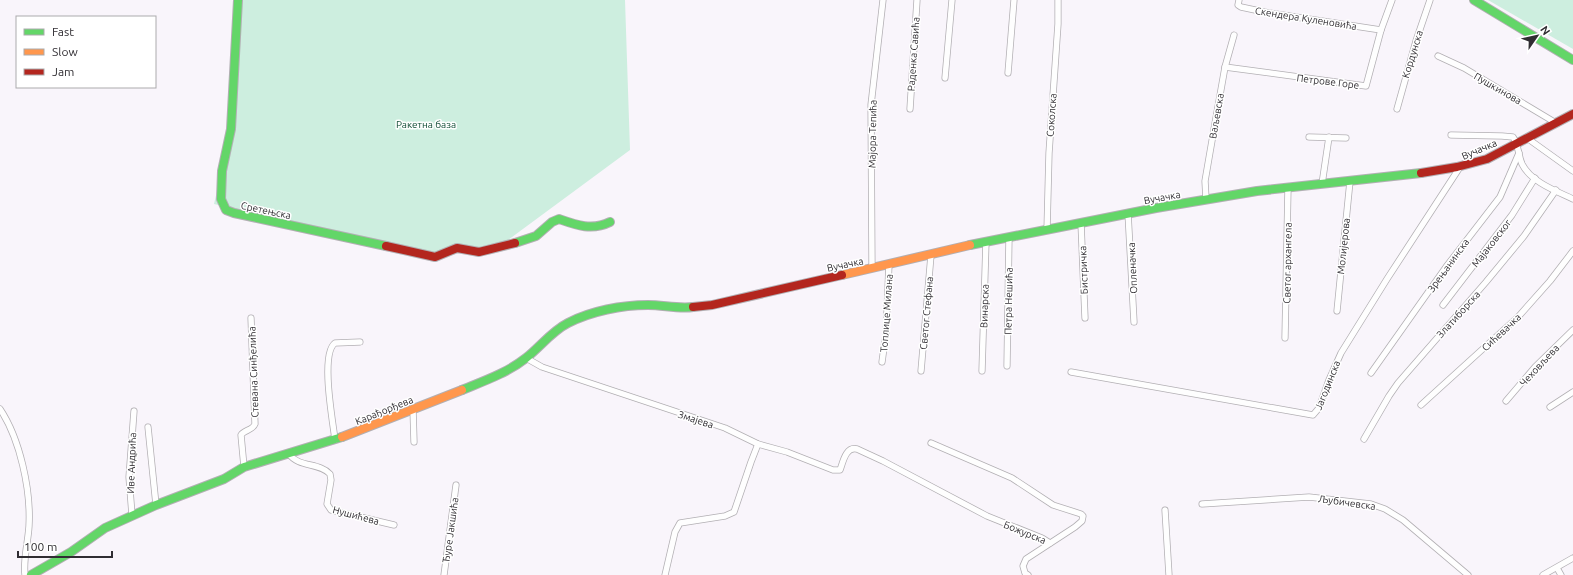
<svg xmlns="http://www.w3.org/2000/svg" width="1573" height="575" viewBox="0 0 1573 575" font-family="Ubuntu,sans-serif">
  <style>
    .green { fill: #cdeedf }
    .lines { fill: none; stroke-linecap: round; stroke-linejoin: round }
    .street-casing { stroke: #b2afb3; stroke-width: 7 }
    .fast-casing { stroke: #b2afb3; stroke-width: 10 }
    .slow-casing { stroke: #b2afb3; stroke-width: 10 }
    .jam-casing { stroke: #b2afb3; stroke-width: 10 }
    .street { stroke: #fefefe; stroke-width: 5.5 }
    .fast { stroke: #63d668; stroke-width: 8 }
    .slow { stroke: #ff974d; stroke-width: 8 }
    .jam { stroke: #b3261e; stroke-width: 8 }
    .labels { text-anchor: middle; stroke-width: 3; stroke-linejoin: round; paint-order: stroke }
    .street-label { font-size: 10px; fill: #302d32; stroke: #fff }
    .park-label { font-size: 10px; fill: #0d4a32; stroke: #fff }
  </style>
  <rect width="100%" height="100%" fill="#f9f5fb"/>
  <!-- green -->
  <g class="green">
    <path d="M242 0H625L630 150 504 243 480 249 435 254 214 204 231 129Z"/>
    <path d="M1488 0H1573V49Z"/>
  </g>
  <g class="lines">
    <defs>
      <g id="street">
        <path d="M1239 0 1238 5 1241 7 1269 13 1381 30"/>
        <path d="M1438 56 1464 68 1556 123"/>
        <path d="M1225 67 1366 86 1381 30 1392 0"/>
        <path d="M1008 73 1014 0"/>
        <path d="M945 78 952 0"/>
        <path d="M910 109 917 0"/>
        <path d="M1397 109 1416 41 1430 0"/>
        <path d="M1451 135 1502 136 1513 137C1519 146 1518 155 1522 164 1531 182 1556 191 1573 199"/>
        <path d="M1309 137 1346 138"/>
        <path d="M1527 138 1573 171"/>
        <path d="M1322 184 1329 137"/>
        <path d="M1206 199 1205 181 1214 129 1225 67 1234 35"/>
        <path d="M1128 213 1134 322"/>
        <path d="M1081 223 1085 318"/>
        <path d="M1047 230 1049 153 1058 24V0"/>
        <path d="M872 268 871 105 883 0"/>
        <path d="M1443 305 1512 215 1535 178"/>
        <path d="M1337 311 1350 181"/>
        <path d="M1285 338 1288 188"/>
        <path d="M526 358 542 367 725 428 758 444 787 452 833 470H840C843 462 846 446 857 449L883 461 987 516 1042 538 1050 543"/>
        <path d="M882 362 886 333 889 264"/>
        <path d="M1007 366 1009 237"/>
        <path d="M921 371 931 255"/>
        <path d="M982 371 986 241"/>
        <path d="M1071 372 1313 415 1319 408 1329 380 1341 353 1387 279 1460 167"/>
        <path d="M1371 373 1446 267 1500 197 1519 153"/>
        <path d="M1506 401 1535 367 1573 330"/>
        <path d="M1421 405 1518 317 1550 281 1573 251"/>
        <path d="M1550 407 1573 392"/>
        <path d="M0 409C20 439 31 490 29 526 28 543 23 559 25 575"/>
        <path d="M413 409 414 442"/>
        <path d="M148 427 156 505"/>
        <path d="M1364 439 1389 396 1398 383 1486 282 1524 236 1556 190"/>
        <path d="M335 440C333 422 320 354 335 343L360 342"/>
        <path d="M931 443 1012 478 1053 505 1081 514 1083 516 1082 521 1075 527 1026 559 1023 566 1025 573 1028 575"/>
        <path d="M289 454C299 468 319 462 330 474L331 480 327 504 331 510 394 525"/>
        <path d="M244 467 241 435C244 430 253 430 255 424L251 318"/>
        <path d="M1202 504 1309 497 1371 504 1385 509 1403 520 1468 575"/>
        <path d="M1165 510 1169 575"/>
        <path d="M132 515 129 477 134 411"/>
        <path d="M1557 568 1561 575"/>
        <path d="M444 575 456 485"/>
        <path d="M665 575 675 532 680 523 725 516 734 512 751 462 758 444"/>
        <path d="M1543 575 1573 558"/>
      </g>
      <g id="fast">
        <path d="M238 0 231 129 222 171 221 199 226 210 234 213 386 246"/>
        <path d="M1474 0 1573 60"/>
        <path d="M515 243 536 236 552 222 559 219C576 225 592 231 610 222"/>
        <path d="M970 245 1156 208 1257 191 1421 173"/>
        <path d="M462 390C484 381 507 373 526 358 541 346 552 331 568 323 591 311 622 305 648 305 663 305 678 309 693 307"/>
        <path d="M31 575 71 552 105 528 156 505 224 479 244 467 342 437"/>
      </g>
      <g id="slow">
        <path d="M842 275 970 245"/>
        <path d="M342 437 462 390"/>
      </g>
      <g id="jam">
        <path d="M1421 173 1457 167 1487 159 1573 114"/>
        <path d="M386 246 435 257 457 248 479 252 515 243"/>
        <path d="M693 307 712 305 842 275"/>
      </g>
    </defs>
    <!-- street casing -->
    <use href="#street" class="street-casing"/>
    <!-- fast casing -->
    <use href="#fast" class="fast-casing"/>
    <!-- slow casing -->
    <use href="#slow" class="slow-casing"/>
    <!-- jam casing -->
    <use href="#jam" class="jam-casing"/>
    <!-- street -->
    <use href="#street" class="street"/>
    <!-- fast -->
    <use href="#fast" class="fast"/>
    <!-- slow -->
    <use href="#slow" class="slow"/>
    <!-- jam -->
    <use href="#jam" class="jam"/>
  </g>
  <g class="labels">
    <!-- street labels -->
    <g class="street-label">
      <text transform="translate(1306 18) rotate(9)" y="4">Скендера Куленовића</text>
      <text transform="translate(913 54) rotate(-86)" y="4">Раденка Савића</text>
      <text transform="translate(1412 54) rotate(-73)" y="4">Кордунска</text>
      <text transform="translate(1328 81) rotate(7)" y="4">Петрове Горе</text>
      <text transform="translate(1498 88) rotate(30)" y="4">Пушкинова</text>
      <text transform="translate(1051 115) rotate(-86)" y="4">Соколска</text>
      <text transform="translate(1216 116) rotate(-80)" y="4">Ваљевска</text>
      <text transform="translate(872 134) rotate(-89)" y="4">Мајора Тепића</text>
      <text transform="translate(1479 149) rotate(-23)" y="4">Вучачка</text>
      <text transform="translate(1162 197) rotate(-10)" y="4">Вучачка</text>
      <text transform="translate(266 210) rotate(12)" y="4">Сретењска</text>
      <text transform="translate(1491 243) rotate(-52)" y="4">Мајаковског</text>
      <text transform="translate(1343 246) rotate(-84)" y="4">Молијерова</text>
      <text transform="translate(1287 263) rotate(-89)" y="4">Светог архангела</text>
      <text transform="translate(845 264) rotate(-12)" y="4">Вучачка</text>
      <text transform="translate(1448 265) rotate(-54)" y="4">Зрењанинска</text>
      <text transform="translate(1132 268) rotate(-93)" y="4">Опленачка</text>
      <text transform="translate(1083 270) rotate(-92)" y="4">Бистричка</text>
      <text transform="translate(1008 301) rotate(-89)" y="4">Петра Нешића</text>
      <text transform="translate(984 306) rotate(-88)" y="4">Винарска</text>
      <text transform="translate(886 313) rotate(-86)" y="4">Топлице Милана</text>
      <text transform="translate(926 313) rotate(-85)" y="4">Светог Стефана</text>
      <text transform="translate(1458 314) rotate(-48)" y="4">Златиборска</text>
      <text transform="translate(1501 332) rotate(-43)" y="4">Сићевачка</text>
      <text transform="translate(1539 365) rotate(-47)" y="4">Чеховљева</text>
      <text transform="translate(253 372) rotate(-92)" y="4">Стевана Синђелића</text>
      <text transform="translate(1327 385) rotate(-68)" y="4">Јагодинска</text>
      <text transform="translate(384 410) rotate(-22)" y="4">Карађорђева</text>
      <text transform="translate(696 419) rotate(18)" y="4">Змајева</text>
      <text transform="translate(131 463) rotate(-88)" y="4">Иве Андрића</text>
      <text transform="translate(1347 502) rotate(8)" y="4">Љубичевска</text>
      <text transform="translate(356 515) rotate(15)" y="4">Нушићева</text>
      <text transform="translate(450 530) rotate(-82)" y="4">Ђуре Јакшића</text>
      <text transform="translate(1025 532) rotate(22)" y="4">Божурска</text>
    </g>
    <!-- park labels -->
    <g class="park-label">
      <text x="426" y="128">Ракетна база</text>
    </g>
  </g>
  <!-- legend -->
  <rect x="16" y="16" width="140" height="72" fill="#ffffff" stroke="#acabad"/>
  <rect x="24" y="29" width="20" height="6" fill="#63d668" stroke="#acabad"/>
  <text x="52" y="36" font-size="12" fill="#302d32">Fast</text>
  <rect x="24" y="49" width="20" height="6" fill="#ff974d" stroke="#acabad"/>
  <text x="52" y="56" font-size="12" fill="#302d32">Slow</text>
  <rect x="24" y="69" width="20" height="6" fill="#b3261e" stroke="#acabad"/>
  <text x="52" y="76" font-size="12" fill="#302d32">Jam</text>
  <!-- north arrow -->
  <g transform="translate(1537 36) rotate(56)" stroke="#ffffff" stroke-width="3" paint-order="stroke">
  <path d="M0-3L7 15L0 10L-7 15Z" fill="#302d32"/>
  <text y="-6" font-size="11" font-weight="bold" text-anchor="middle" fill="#302d32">N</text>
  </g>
  <!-- scale -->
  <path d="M18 551v6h94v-6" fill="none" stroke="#302d32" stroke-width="2"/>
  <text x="24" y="551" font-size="12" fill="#302d32" stroke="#ffffff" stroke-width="3" paint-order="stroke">100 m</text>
</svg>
